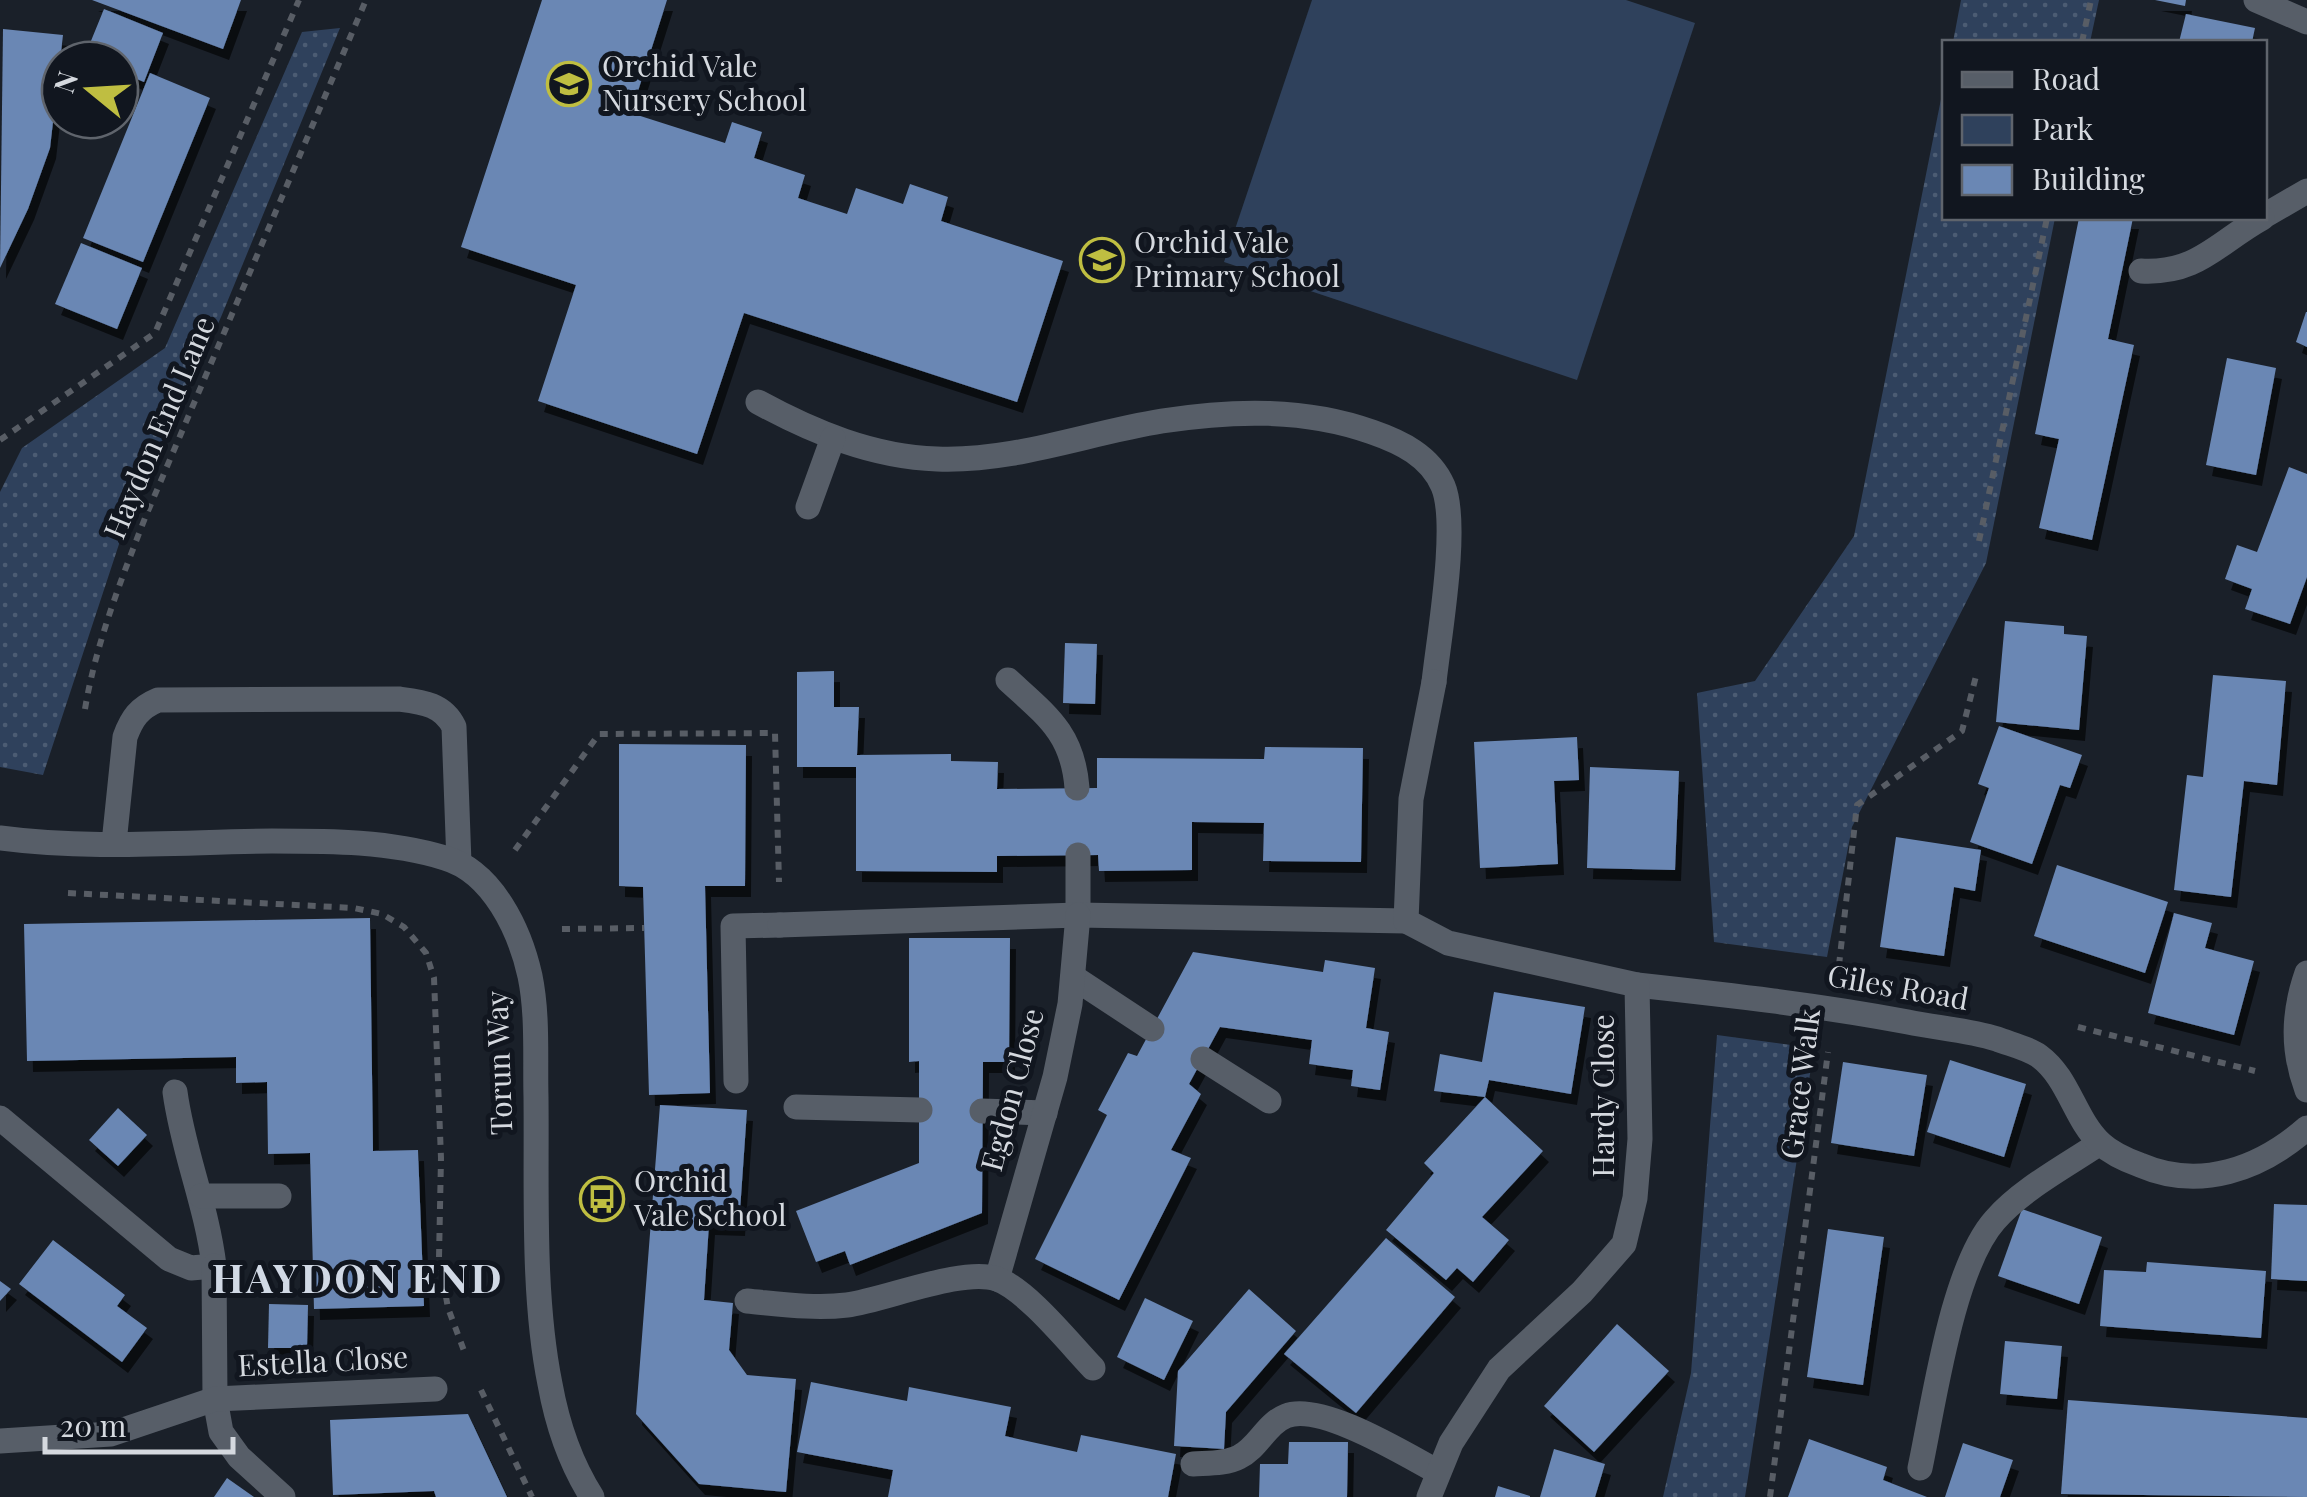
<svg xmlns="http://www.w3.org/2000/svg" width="2307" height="1497" viewBox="0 0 2307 1497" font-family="'Playfair Display',serif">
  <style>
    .grass { fill: url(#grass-dots) }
    .green { fill: #2f415c }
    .building { fill: #6a87b4; filter: url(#shadow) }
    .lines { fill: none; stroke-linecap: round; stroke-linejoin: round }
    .path { stroke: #585d65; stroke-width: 6; stroke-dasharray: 8 8; stroke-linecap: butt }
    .lane { stroke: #575e68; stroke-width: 25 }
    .street { stroke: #575e68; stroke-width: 25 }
    .labels { text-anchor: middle; stroke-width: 10; stroke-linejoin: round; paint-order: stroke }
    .poi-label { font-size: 30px; fill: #d5d9df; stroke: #11161f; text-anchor: start }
    .street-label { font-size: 30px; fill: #d5d9df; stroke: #11161f }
    .district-label { font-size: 40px; font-weight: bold; letter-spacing: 2.5px; fill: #d1d9e5; stroke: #11161f }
  </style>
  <defs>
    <pattern id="grass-dots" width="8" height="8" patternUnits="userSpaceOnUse" patternTransform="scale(2.5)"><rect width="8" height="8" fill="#2f415c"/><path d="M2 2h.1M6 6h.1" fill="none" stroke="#4c5c73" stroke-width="1.8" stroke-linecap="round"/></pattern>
    <filter id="shadow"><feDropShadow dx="6" dy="11" stdDeviation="0" flood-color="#0009"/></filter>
  </defs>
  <rect width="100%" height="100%" fill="#1a2029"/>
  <!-- grass -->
  <g class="grass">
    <path d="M1961 0H2099L2090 42H1953Z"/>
    <path d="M340 28 221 317 122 535 43 775 0 767V492L22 448 165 348 302 32Z"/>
    <path d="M1944 84V218H2055L1986 563 1852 827 1827 957 1714 942 1697 693 1755 681 1854 536Z"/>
    <path d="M1717 1035 1814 1048 1745 1497H1663L1691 1373Z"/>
  </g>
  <!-- green -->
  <path class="green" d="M1312 0H1626L1695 23 1577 380 1224 262Z"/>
  <!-- building -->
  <g class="building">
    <path d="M92 0H241L223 49Z"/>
    <path d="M542 0H667L631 113 725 143 732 122 762 132 754 158 805 175 798 198 847 214 856 188 903 204 910 184 948 197 941 221 1063 261 1017 402 744 313 697 454 538 401 576 285 461 247Z"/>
    <path d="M2155 0H2186L2185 6Z"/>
    <path d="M104 9 163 33 144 82 120 72V60L84 58Z"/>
    <path d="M2186 14 2255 28 2252 42H2179Z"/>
    <path d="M3 29 63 35 50 148 28 209 0 268Z"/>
    <path d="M150 73 210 98 143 262 83 238Z"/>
    <path d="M2079 218H2133L2108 339 2134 345 2092 540 2039 528 2059 439 2035 434Z"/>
    <path d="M81 243 142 268 117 329 55 304Z"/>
    <path d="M2306 312H2307V347L2296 342Z"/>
    <path d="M2227 358 2276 368 2256 475 2206 465Z"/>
    <path d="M2289 467 2307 474V577L2290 624 2245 609 2252 589 2225 579 2237 545 2257 552Z"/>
    <path d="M2005 621 2064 626V634L2087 636 2079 730 1996 722Z"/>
    <path d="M1065 643 1097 644 1095 704 1063 703Z"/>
    <path d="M834 671V707H859L857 755 951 754V761L998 762 997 789 1097 788V758L1264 759 1265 747 1363 748 1361 862 1263 861 1264 823 1192 822V870L1099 871 1098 855 997 856V872L856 871V767H797V672Z"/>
    <path d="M2213 675 2286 681 2277 785 2244 781 2231 897 2174 890 2187 775 2203 777Z"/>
    <path d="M1999 726 2082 755 2070 788 2060 785 2032 864 1970 842 1989 788 1978 784Z"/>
    <path d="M1577 737 1579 780 1554 781 1558 864 1480 868 1474 742Z"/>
    <path d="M619 744 746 745 745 886H705L710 1093 649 1095 643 887 619 886Z"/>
    <path d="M1590 767 1679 771 1675 870 1587 868Z"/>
    <path d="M1896 837 1981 850 1975 891 1954 887 1944 956 1880 947Z"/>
    <path d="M2057 865 2168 902 2145 973 2034 936Z"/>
    <path d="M2174 913 2212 923 2205 948 2254 961 2234 1035 2148 1013Z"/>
    <path d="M370 918 373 1151 418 1150 424 1306 314 1309 310 1153 268 1154 267 1082 236 1083V1057L27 1061 24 924Z"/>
    <path d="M909 938H1010L1009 1062H983L982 1213 850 1265 845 1251 816 1262 796 1211 919 1163V1061L909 1062Z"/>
    <path d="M1193 952 1323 972 1325 960 1375 968 1366 1028 1389 1032 1380 1090 1351 1086 1353 1070 1309 1064 1312 1040 1220 1027 1189 1084 1201 1094 1171 1150 1191 1158 1119 1300 1035 1259 1107 1115 1098 1110 1128 1053 1137 1056Z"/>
    <path d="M1494 992 1585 1007 1571 1094 1489 1080 1485 1097 1434 1091 1440 1054 1482 1062Z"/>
    <path d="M1950 1060 2026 1084 2004 1157 1927 1132Z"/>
    <path d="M1843 1062 1927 1075 1914 1156 1831 1143Z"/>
    <path d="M1485 1097 1543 1151 1482 1217 1509 1240 1473 1282 1457 1268 1446 1280 1386 1230 1434 1173 1424 1163Z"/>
    <path d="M660 1105 747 1110 739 1225 709 1224 704 1300 733 1303 729 1350 747 1375 796 1379 786 1492 699 1484 636 1414Z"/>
    <path d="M118 1108 147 1135 118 1166 89 1140Z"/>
    <path d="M2274 1204 2307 1205V1281L2271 1279Z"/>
    <path d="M2022 1209 2102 1237 2079 1304 1998 1276Z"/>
    <path d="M1828 1229 1884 1237 1863 1385 1807 1377Z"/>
    <path d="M1386 1238 1455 1297 1356 1413 1284 1354Z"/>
    <path d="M53 1240 125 1295 117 1306 147 1328 122 1362 19 1284Z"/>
    <path d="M2147 1262 2266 1271 2261 1338 2100 1326 2104 1270 2146 1272Z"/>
    <path d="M0 1281 11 1289 0 1301Z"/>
    <path d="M1249 1289 1296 1331 1226 1412 1224 1449 1174 1446 1178 1371Z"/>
    <path d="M1145 1298 1193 1321 1164 1380 1117 1357Z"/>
    <path d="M269 1304 308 1305 307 1348H268Z"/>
    <path d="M1617 1324 1669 1371 1594 1452 1544 1406Z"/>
    <path d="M2005 1341 2062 1346 2057 1399 2000 1394Z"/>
    <path d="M811 1382 907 1401 909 1387 1011 1407 1005 1436 1077 1452 1081 1435 1176 1454 1168 1497H888L893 1470 797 1452Z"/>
    <path d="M2068 1400 2307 1418V1497L2061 1494Z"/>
    <path d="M468 1414 507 1497H436L434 1491 333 1495 330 1420Z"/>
    <path d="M1809 1439 1887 1467 1883 1480 1927 1497H1788Z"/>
    <path d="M1289 1442H1348L1347 1497H1259L1260 1464H1288Z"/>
    <path d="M1963 1443 2013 1460 2000 1497H1945Z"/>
    <path d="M1554 1449 1605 1464 1595 1497H1540Z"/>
    <path d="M227 1478 254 1497H214Z"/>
    <path d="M1498 1486 1530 1496V1497H1495Z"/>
  </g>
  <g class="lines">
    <!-- path -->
    <g class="path">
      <path d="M2082 42 2091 0"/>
      <path d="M0 440 155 333 299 0"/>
      <path d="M1979 541 2047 218"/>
      <path d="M85 709C96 643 121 580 145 518L366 0"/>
      <path d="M515 850 599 734 775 733 779 882"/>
      <path d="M68 893 354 908 382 914 404 927 426 953 434 978 441 1158 439 1258 448 1308 466 1356"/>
      <path d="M562 929 644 928"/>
      <path d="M1839 965 1857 805 1962 731 1977 672"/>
      <path d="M2078 1027 2255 1071"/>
      <path d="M481 1390 532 1497"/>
      <path d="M1770 1497 1828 1052"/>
    </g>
    <!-- lane -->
    <g class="lane">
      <path d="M2256 0 2307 22"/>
      <path d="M2264 216 2307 191"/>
      <path d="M2141 271C2198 274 2217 243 2262 218"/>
      <path d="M758 402C813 432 873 457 937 459 1014 462 1087 433 1162 421 1233 410 1305 408 1372 432 1401 442 1430 456 1443 486 1459 524 1439 636 1434 682"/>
      <path d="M808 507 833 438"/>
      <path d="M1008 680C1046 715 1073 733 1077 788"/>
      <path d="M114 843 125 737C132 718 139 708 158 700L399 699C422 702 443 704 454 727L459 863"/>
      <path d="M1078 915V855"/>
      <path d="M1073 977 1152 1029"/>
      <path d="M1203 1059 1269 1101"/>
      <path d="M736 1081 733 926 780 925"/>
      <path d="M796 1107 920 1110"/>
      <path d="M982 1111 1045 1113"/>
      <path d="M0 1118 169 1259 191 1268 214 1266C207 1206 183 1152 175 1092"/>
      <path d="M201 1196H279"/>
      <path d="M215 1399 221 1432 239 1457 283 1497"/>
      <path d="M1193 1464C1207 1463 1226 1464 1239 1457 1258 1448 1266 1424 1286 1416 1321 1402 1406 1455 1438 1472"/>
      <path d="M1920 1468C1934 1403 1952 1268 1995 1220 2022 1189 2066 1166 2100 1143"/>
    </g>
    <!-- street -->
    <g class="street">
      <path d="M0 838C89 850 182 842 272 841 330 841 390 841 445 858 493 872 520 931 530 976 538 1015 535 1057 536 1097 537 1188 532 1295 550 1384 557 1423 571 1464 592 1497"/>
      <path d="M780 925 1078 915 1406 921"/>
      <path d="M2307 973C2293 1013 2292 1050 2307 1090"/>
      <path d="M1637 985C1728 995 1818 1005 1908 1022 1937 1028 1969 1030 1997 1039 2010 1044 2028 1048 2039 1056 2069 1078 2074 1118 2100 1143 2111 1153 2126 1160 2140 1165 2200 1191 2260 1169 2307 1128"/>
      <path d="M214 1266 215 1399"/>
      <path d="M997 1279 1055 1077 1070 1004 1078 915"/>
      <path d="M747 1301C780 1304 814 1309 847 1305 885 1300 963 1267 997 1279 1027 1290 1070 1344 1093 1368"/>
      <path d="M0 1441 111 1434 215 1399 435 1389"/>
      <path d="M1429 1497 1451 1443 1499 1369 1582 1292 1624 1244 1635 1198 1640 1139 1637 985 1448 943 1406 921 1411 799 1434 682"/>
    </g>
  </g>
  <!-- icons -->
  <defs>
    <symbol id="school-ring" viewBox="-11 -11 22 22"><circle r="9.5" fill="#11161f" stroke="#bfbe41" stroke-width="1.5"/><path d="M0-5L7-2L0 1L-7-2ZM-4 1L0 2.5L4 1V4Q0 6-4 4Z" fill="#bfbe41"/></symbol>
    <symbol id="bus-ring" viewBox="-11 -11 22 22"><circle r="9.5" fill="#11161f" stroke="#bfbe41" stroke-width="1.5"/><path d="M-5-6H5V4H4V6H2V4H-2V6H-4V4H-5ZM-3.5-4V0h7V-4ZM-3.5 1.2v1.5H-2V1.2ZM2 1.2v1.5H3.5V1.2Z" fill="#bfbe41"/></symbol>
  </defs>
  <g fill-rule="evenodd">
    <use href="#school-ring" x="544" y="59" width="50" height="50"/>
    <use href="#school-ring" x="1077" y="235" width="50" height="50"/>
    <use href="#bus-ring" x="577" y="1174" width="50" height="50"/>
  </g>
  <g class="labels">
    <!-- poi labels -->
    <g class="poi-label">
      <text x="602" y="77">Orchid Vale<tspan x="602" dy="34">Nursery School</tspan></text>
      <text x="1134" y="253">Orchid Vale<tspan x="1134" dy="34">Primary School</tspan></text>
      <text x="634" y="1192">Orchid<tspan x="634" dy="34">Vale School</tspan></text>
    </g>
    <!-- street labels -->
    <g class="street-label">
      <text transform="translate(160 428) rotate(-67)" y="10">Haydon End Lane</text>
      <text transform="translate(1898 988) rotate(10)" y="10">Giles Road</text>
      <text transform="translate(500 1063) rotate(-92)" y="10">Torun Way</text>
      <text transform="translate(1801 1084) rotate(-83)" y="10">Grace Walk</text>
      <text transform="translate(1013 1090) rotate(-75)" y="10">Egdon Close</text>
      <text transform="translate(1604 1096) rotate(-90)" y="10">Hardy Close</text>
      <text transform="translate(323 1362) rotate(-3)" y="10">Estella Close</text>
    </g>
    <!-- district labels -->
    <g class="district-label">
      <text x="358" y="1293">HAYDON END</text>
    </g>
  </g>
  <!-- legend -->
  <rect x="1942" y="40" width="325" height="180" fill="#11161f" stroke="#5f646c" stroke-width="2.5"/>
  <rect x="1962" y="72" width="50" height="15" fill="#575e68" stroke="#5f646c" stroke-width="2.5"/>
  <text x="2032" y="90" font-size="30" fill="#d5d9df">Road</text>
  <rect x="1962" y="115" width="50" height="30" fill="#2f415c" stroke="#5f646c" stroke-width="2.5"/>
  <text x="2032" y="140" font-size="30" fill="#d5d9df">Park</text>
  <rect x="1962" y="165" width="50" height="30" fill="#6a87b4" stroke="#5f646c" stroke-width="2.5"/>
  <text x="2032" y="190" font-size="30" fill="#d5d9df">Building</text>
  <!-- north arrow -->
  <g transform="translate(90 90) rotate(288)"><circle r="48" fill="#11161f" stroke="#5f646c" stroke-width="2.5"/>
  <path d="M0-8L18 38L0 25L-18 38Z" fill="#bfbe41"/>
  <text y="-15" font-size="28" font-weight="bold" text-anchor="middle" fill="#d5d9df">N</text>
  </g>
  <!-- scale -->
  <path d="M45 1437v15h188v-15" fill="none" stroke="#d5d9df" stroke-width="5"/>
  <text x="60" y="1437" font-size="30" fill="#d5d9df" stroke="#11161f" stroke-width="8" paint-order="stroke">20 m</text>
</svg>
